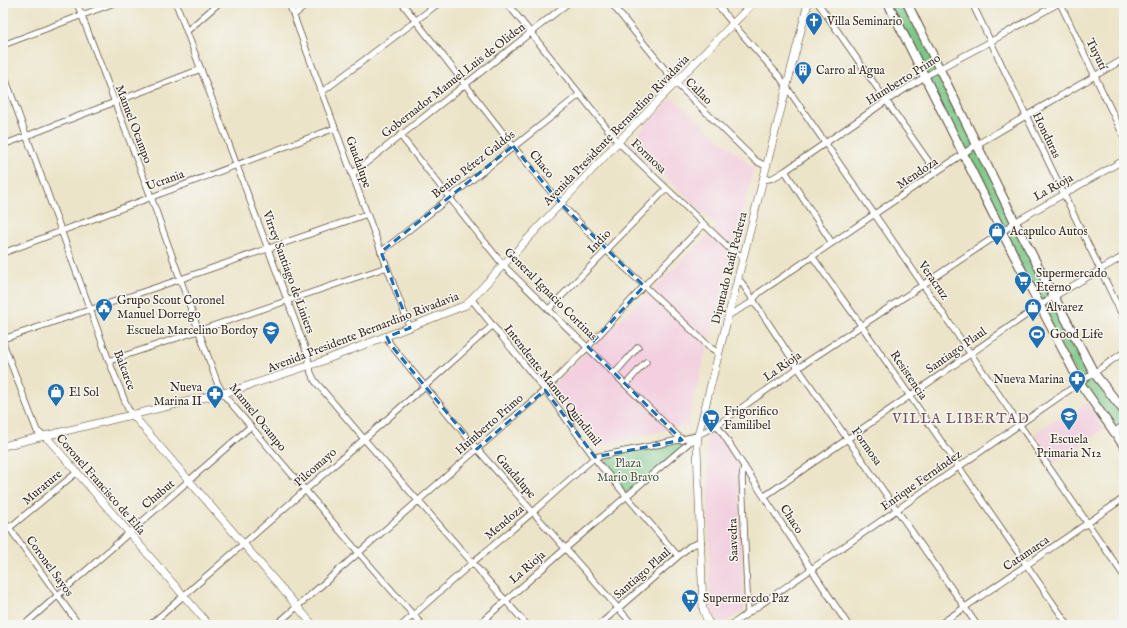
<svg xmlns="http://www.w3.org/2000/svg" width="1127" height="628" viewBox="0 0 1127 628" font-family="'IM FELL English',serif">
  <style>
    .built { fill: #f3cfdf }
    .green { fill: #7bc685; stroke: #5b7852 }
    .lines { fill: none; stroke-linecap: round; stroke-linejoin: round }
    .minor-casing { stroke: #564638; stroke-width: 7 }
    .tertiary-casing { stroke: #564638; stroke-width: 8 }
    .secondary-casing { stroke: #564638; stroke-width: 10 }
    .minor { stroke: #fff; stroke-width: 5.5 }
    .tertiary { stroke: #fff; stroke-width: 7 }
    .secondary { stroke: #fff; stroke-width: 8 }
    .marked { fill: none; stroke: #1f6fb2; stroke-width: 3; stroke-dasharray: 8 5; stroke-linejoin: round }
    .labels { text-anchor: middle; stroke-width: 3; stroke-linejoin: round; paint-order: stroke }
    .poi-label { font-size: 12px; fill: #3b2a1e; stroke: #f6f6f2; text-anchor: start }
    .street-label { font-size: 12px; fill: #3b2a1e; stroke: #f6f6f2 }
    .park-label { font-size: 12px; fill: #4e593d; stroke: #f6f6f2 }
    .quarter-label { font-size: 14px; letter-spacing: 1px; fill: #77545a; stroke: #f6f6f2 }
  </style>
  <rect width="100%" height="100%" fill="#f6f6f2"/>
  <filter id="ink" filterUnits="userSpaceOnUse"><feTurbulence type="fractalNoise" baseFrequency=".025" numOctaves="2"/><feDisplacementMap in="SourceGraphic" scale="8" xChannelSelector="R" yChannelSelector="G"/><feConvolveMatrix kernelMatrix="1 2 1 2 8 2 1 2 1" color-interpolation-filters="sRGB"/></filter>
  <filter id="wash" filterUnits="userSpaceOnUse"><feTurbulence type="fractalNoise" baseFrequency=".012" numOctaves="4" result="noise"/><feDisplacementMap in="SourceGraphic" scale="16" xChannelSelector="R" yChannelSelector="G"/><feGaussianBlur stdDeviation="0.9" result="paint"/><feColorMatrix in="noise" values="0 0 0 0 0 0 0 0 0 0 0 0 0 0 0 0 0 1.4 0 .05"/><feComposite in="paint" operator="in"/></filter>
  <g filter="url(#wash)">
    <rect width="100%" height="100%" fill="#ece4c8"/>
    <!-- built -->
    <g class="built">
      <path d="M672 98 754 168 687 425 597 446 550 388 718 226 629 143Z"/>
      <path d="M1087 403 1104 429 1053 463 1034 433 1057 418 1059 421Z"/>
      <path d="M707 425 738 459 744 610 721 625 711 612Z"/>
    </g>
    <!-- green -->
    <g class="green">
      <path d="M888 3H907L1094 373 1124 411V446L1080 383Z"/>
      <path d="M698 435 625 496 595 457Z"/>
    </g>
  </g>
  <g filter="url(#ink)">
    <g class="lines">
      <defs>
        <g id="minor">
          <path d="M77 3 151 197 217 382 223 394 359 553 422 625"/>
          <path d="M176 3 307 353 311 373 315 381 364 439 527 625"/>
          <path d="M289 3 352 174 410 328"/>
          <path d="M402 3 513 146 561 204 606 250 711 348 719 353"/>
          <path d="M507 3 618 142 733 252 743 256"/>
          <path d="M611 3 676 83 756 161 766 166"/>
          <path d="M716 3 733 24 779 76 1124 576"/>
          <path d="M818 3 936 172"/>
          <path d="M972 3 1124 319"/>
          <path d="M1060 3 1124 137"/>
          <path d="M294 15 309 3"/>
          <path d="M187 31 219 3"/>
          <path d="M3 45 114 3"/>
          <path d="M3 72 109 361 128 409 132 414"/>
          <path d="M322 92 439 3"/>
          <path d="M400 135 503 265 682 440"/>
          <path d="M3 145 201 69"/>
          <path d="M785 171 832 243"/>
          <path d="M352 174 568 3"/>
          <path d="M763 180 773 178 785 171 886 101 931 73 990 42 1059 3"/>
          <path d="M381 252 579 95"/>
          <path d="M3 253 335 128"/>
          <path d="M812 256 861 325 1068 625"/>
          <path d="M738 279 742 283 798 368 977 625"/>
          <path d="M472 300 545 390 599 464 678 556"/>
          <path d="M549 309 666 189"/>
          <path d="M729 315 749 304 760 292 976 145 1124 59"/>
          <path d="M387 337 390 344 477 449 633 625"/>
          <path d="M3 339 181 279 367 214"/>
          <path d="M3 343 37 431 44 436"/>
          <path d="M109 361 387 267"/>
          <path d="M615 373 638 347"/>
          <path d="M626 384 646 362"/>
          <path d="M717 425 848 625"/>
          <path d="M1114 432 1124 425"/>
          <path d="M744 466 742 478 748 613"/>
          <path d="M765 496 1048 300 1124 256"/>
          <path d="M3 519 79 625"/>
          <path d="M3 533 76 473"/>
          <path d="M24 625 250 427"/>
          <path d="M150 625 424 387 493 325"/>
          <path d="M276 625 545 390 588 347 644 286 703 225"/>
          <path d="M402 625 472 563 533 512 595 457 651 446 697 436"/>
          <path d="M478 625 566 548 698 435 717 425 798 368 1002 232 1015 222 1124 160"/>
          <path d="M599 625 690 546 701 542"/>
          <path d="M731 625 1124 352"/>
          <path d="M939 625 1124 498"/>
        </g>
        <g id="tertiary">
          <path d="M132 414 313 625"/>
          <path d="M44 436 49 440 209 625"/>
          <path d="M3 446 235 390 320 362 466 305 618 142 753 3"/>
          <path d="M711 625 707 620 703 609 697 447 698 435 808 3"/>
        </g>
        <g id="secondary">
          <path d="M888 3 1002 232 1080 383 1124 446"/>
          <path d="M907 3 1015 222 1094 373 1124 411"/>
        </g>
      </defs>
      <!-- minor casing -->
      <use href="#minor" class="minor-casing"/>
      <!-- tertiary casing -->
      <use href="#tertiary" class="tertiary-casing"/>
      <!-- secondary casing -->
      <use href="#secondary" class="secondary-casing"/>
      <!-- minor -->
      <use href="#minor" class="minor"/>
      <!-- tertiary -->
      <use href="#tertiary" class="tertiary"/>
      <!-- secondary -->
      <use href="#secondary" class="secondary"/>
    </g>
  </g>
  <!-- marked area -->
  <path class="marked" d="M513 146 561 204 644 286 588 347 682 440 595 457 545 390 477 449 390 344 387 337 410 328 381 252Z"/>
  <!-- icons -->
  <defs>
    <symbol id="church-pin" viewBox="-11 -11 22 30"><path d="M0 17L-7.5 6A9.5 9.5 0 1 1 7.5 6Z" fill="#1f6fb2" stroke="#f6f6f2"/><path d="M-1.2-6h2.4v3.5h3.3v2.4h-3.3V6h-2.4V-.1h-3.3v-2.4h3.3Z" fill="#fff"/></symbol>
    <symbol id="building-pin" viewBox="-11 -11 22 30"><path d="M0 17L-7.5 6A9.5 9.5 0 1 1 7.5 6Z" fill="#1f6fb2" stroke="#f6f6f2"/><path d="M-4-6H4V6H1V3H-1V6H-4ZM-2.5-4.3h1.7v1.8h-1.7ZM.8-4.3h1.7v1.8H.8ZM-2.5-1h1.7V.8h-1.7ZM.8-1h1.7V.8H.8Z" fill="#fff"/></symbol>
    <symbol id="shop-pin" viewBox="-11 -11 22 30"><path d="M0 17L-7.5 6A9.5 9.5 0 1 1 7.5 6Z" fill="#1f6fb2" stroke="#f6f6f2"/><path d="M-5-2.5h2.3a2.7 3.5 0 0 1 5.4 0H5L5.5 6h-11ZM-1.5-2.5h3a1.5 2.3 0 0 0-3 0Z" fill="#fff"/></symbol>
    <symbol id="supermarket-pin" viewBox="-11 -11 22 30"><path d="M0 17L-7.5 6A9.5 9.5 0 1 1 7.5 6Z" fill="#1f6fb2" stroke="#f6f6f2"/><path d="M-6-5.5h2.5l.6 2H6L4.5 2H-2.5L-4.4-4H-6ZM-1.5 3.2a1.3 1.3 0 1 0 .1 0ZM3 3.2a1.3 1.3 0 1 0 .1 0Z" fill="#fff"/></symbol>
    <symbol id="civic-pin" viewBox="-11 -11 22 30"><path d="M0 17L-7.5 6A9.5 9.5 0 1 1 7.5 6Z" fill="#1f6fb2" stroke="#f6f6f2"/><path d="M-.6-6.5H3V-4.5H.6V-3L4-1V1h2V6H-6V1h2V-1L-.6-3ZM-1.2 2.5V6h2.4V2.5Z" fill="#fff"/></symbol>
    <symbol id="school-pin" viewBox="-11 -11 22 30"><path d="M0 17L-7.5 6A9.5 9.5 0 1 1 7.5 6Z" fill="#1f6fb2" stroke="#f6f6f2"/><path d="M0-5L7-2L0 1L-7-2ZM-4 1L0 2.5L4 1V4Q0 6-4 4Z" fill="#fff"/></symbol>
    <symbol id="stadium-pin" viewBox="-11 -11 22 30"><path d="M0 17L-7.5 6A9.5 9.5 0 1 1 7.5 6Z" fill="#1f6fb2" stroke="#f6f6f2"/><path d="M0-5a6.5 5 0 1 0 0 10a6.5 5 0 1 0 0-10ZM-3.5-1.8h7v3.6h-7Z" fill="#fff"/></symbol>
    <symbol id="pharmacy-pin" viewBox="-11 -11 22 30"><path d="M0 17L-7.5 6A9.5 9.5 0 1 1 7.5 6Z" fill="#1f6fb2" stroke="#f6f6f2"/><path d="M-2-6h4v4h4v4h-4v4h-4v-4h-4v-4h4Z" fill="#fff"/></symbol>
  </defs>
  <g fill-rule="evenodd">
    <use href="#church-pin" x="804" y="11" width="20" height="27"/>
    <use href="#building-pin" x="793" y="60" width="20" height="27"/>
    <use href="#shop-pin" x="987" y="221" width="20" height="27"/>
    <use href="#supermarket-pin" x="1013" y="270" width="20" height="27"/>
    <use href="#civic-pin" x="94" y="297" width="20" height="27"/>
    <use href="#shop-pin" x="1023" y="297" width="20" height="27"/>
    <use href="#school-pin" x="261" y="320" width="20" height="27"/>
    <use href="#stadium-pin" x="1027" y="324" width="20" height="27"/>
    <use href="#pharmacy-pin" x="1067" y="369" width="20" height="27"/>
    <use href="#shop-pin" x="46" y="382" width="20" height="27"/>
    <use href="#pharmacy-pin" x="205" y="384" width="20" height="27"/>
    <use href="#school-pin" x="1059" y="406" width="20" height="27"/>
    <use href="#supermarket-pin" x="701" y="408" width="20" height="27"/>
    <use href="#supermarket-pin" x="680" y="588" width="20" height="27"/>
  </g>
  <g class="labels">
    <!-- poi labels -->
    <g class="poi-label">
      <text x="827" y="25">Villa Seminario</text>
      <text x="816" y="74">Carro al Agua</text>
      <text x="1010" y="235">Acapulco Autos</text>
      <text x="1036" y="277">Supermercado<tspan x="1036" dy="14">Eterno</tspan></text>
      <text x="117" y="304">Grupo Scout Coronel<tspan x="117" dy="14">Manuel Dorrego</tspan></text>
      <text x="1046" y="311">Alvarez</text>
      <text x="258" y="334" text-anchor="end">Escuela Marcelino Bordoy</text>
      <text x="1050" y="338">Good Life</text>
      <text x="1064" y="383" text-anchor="end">Nueva Marina</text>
      <text x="202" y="391" text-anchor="end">Nueva<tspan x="202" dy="14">Marina II</tspan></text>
      <text x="69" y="396">El Sol</text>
      <text x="724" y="415">Frigorifico<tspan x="724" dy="14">Familibel</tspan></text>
      <text x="1069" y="443" text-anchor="middle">Escuela<tspan x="1069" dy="14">Primaria N12</tspan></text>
      <text x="703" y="602">Supermercdo Paz</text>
    </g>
    <!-- street labels -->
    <g class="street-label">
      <text transform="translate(1097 54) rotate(64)" y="4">Tuyutí</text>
      <text transform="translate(903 79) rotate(-32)" y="4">Humberto Primo</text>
      <text transform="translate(453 80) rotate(-38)" y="4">Gobernador Manuel Luis de Oliden</text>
      <text transform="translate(699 91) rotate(44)" y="4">Callao</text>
      <text transform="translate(134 124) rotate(69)" y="4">Manuel Ocampo</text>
      <text transform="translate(616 130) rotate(-46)" y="4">Avenida Presidente Bernardino Rivadavia</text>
      <text transform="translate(1047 135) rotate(64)" y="4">Honduras</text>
      <text transform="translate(649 156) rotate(44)" y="4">Formosa</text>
      <text transform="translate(359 162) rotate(70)" y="4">Guadalupe</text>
      <text transform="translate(473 164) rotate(-38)" y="4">Benito Pérez Galdós</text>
      <text transform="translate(542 164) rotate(51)" y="4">Chaco</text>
      <text transform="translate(917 173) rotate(-34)" y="4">Mendoza</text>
      <text transform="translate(165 180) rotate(-20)" y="4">Ucrania</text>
      <text transform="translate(1053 187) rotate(-29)" y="4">La Rioja</text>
      <text transform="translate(599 241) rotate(-46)" y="4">Indio</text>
      <text transform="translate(729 268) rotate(-76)" y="4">Diputado Raúl Pedrera</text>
      <text transform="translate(289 272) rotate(70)" y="4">Virrey Santiago de Liniers</text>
      <text transform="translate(934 280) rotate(55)" y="4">Veracruz</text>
      <text transform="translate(551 294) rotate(45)" y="4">General Ignacio Cortinas</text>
      <text transform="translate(363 332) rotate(-21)" y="4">Avenida Presidente Bernardino Rivadavia</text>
      <text transform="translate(956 350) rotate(-35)" y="4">Santiago Plaul</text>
      <text transform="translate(782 366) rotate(-35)" y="4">La Rioja</text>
      <text transform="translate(125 370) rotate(69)" y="4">Balcarce</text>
      <text transform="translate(909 375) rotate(56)" y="4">Resistencia</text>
      <text transform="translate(553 385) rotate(52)" y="4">Intendente Manuel Quindimil</text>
      <text transform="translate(258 417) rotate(51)" y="4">Manuel Ocampo</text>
      <text transform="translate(489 424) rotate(-41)" y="4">Humberto Primo</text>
      <text transform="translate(867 446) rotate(55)" y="4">Formosa</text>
      <text transform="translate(315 467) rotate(-41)" y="4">Pilcomayo</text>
      <text transform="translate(516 476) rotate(49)" y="4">Guadalupe</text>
      <text transform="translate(921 480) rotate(-35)" y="4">Enrique Fernández</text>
      <text transform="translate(101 484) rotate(49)" y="4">Coronel Francisco de Elía</text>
      <text transform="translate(42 487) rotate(-40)" y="4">Murature</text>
      <text transform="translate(158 494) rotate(-40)" y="4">Chubut</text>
      <text transform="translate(792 519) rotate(57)" y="4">Chaco</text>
      <text transform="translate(504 522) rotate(-40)" y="4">Mendoza</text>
      <text transform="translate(733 540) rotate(-92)" y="4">Saavedra</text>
      <text transform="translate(1026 553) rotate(-34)" y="4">Catamarca</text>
      <text transform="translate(50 566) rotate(54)" y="4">Coronel Sayos</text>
      <text transform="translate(527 567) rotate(-41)" y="4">La Rioja</text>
      <text transform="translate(642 573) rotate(-41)" y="4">Santiago Plaul</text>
    </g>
    <!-- park labels -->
    <g class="park-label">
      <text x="628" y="467">Plaza<tspan x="628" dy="14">Mario Bravo</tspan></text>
    </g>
    <!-- quarter labels -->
    <g class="quarter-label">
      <text x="961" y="423">VILLA LIBERTAD</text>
    </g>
  </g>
  <!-- margin -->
  <rect width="1127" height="628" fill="none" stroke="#f6f6f2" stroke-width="16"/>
</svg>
